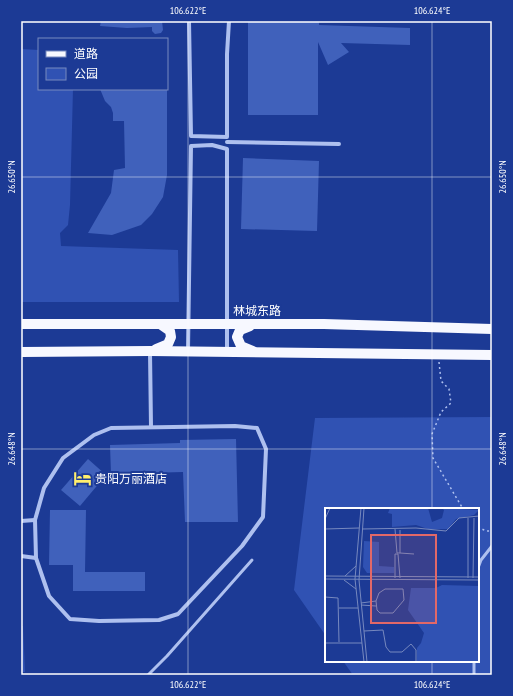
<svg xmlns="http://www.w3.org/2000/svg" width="513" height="696" viewBox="0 0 513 696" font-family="'PT Sans Narrow','Noto Sans SC',sans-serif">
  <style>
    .green { fill: #3052b3 }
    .building { fill: #4061bb }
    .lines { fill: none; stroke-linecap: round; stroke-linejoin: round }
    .path { stroke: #aec0ef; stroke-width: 1.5; stroke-dasharray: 2 3; stroke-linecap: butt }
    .lane { stroke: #aec0ef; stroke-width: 3 }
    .street { stroke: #aec0ef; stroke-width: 4 }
    .primary { stroke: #f7f8ff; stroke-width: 10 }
    .ticks { fill: none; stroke: #fff; stroke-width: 1; stroke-opacity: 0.45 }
    .labels { text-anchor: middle; stroke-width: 4; stroke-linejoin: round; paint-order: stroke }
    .street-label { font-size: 12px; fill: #fff; stroke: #1c3a95 }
    .poi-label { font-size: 12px; fill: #fff; stroke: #1c3a95; text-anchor: start }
    .inset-road { fill: none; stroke: #7789bf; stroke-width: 1 }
    .view { fill: #e26868; fill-opacity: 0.15; stroke: #e26868; stroke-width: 2 }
    .inset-edge { fill: none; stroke: #fff; stroke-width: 2 }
    .neatline { fill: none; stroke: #fff; stroke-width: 1.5 }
    .ticks-label { font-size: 10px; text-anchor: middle; fill: #fff }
  </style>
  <rect width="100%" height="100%" fill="#1c3a95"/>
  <!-- green -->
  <g class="green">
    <path d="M21 49 39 50V89H73L70 205 68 225 60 233 61 246 178 250 179 302H21Z"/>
    <path d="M492 417V675H353L343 661H478V509H326V636L294 590 315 418Z"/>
    <path d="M21 626H23L25 672H21Z"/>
  </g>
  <!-- building -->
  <g class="building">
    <path d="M101 21H162L163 30 161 33 155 34 152 31V27L127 28 100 26Z"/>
    <path d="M248 21H319V25L410 28V45L341 43 349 52 328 65 318 42V115H248Z"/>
    <path d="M100 89H167V175L163 197 152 214 141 225 112 235 88 233 111 193 114 170 125 168 124 121H113V113L111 107 105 101Z"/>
    <path d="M243 158 319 161 317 231 241 229Z"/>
    <path d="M236 439 238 522H185L183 472 111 474 110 445 180 443V440Z"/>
    <path d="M88 459 106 475 80 506 61 490Z"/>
    <path d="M50 510H86L85 572H145V591H73V565H49Z"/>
  </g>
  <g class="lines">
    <!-- path -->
    <g class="path">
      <path d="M439 362 441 381 449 389 451 403 441 412 432 434 433 458 463 509"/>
      <path d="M478 527 486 531H492"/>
    </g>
    <!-- lane -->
    <g class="lane">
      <path d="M478 568 481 560 492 546"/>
      <path d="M148 675 167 656 252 560"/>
      <path d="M474 675V661"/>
    </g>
    <!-- street -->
    <g class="street">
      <path d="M189 21 191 136 227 137V54L229 21"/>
      <path d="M227 142 339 144"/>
      <path d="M188 350 191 146 212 145 227 149V352"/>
      <path d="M150 352 151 427"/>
      <path d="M235 426 257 428 266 449 263 517 242 546 178 614 159 620 99 621 70 619 49 596 36 558 35 520 44 488 63 458 94 435 111 428Z"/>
      <path d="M21 521 35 520"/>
      <path d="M21 556 36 558"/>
    </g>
    <!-- primary -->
    <g class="primary">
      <path d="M21 324H324L492 329"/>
      <path d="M250 326 240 330 237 337 241 346 253 351"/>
      <path d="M156 349 168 344 171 337 170 331 160 324"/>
      <path d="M21 352 150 351 492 355"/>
    </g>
  </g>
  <!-- ticks -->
  <path class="ticks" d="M188 21V675M432 21V509M21 177H492M21 449H492M432 661V675"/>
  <!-- icons -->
  <defs>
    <symbol id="hotel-bare" viewBox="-9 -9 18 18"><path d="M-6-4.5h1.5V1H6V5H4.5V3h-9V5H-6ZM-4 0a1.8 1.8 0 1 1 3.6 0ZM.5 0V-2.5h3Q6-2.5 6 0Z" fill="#ffef6d" stroke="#1c3a95" stroke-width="2.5" paint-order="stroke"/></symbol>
  </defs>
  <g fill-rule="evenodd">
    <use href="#hotel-bare" x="70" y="466" width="25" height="25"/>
  </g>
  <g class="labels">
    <!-- street labels -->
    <g class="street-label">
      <text x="257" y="315">林城东路</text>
    </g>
    <!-- poi labels -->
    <g class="poi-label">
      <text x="95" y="483">贵阳万丽酒店</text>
    </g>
  </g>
  <!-- overview -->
  <g transform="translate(325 508)">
    <rect width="154" height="154" fill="#1c3a95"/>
    <path d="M65 0H103L107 14 117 10 119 2 117 0 154 2 149 7 131 11 123 21H103L91 17 67 19V6L63 5ZM39 33 54 34V58L69 59V65H42L38 59ZM117 77 154 78V154H92V140L96 135 99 125 83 102 86 80H111Z" fill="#3052b3"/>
    <path class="inset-road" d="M36 0 30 71 39 154M39 0 34 72 42 154M0 11 5 0M0 21 34 20M37 21 91 20 121 23 134 10 154 8M70 21 72 45H75V22M75 45 89 46M0 68 154 69M20 68 31 58M70 70V46H73L75 70M143 70V10M148 70 149 10M0 71 154 72M19 72 31 81M78 81 79 92 68 105H55L52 102 51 93 54 85 60 81ZM0 89 13 90 14 134M36 95 51 93M36 97 51 98M14 100H33M39 123 58 122 61 139 65 144H77L86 136 91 142V154M0 135H37"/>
    <path class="view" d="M46 27H111V115H46Z"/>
    <rect width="154" height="154" class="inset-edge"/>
  </g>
  <!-- border -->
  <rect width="513" height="696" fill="none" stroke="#1c3a95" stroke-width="44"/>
  <!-- legend -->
  <rect x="38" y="38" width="130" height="52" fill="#1c3a95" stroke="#7789bf"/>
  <rect x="46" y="51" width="20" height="6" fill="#f7f8ff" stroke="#7789bf"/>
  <text x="74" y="58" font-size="12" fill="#ffffff">道路</text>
  <rect x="46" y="68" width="20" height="12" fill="#3052b3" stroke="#7789bf"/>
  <text x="74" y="78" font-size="12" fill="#ffffff">公园</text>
  <rect x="22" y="22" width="469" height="652" class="neatline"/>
  <g class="ticks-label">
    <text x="188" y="14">106.622°E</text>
    <text x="432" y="14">106.624°E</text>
    <text transform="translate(11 177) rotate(-90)" y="4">26.650°N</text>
    <text transform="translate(502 177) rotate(-90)" y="4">26.650°N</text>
    <text transform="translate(11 449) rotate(-90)" y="4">26.648°N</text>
    <text transform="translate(502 449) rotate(-90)" y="4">26.648°N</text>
    <text x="188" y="688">106.622°E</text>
    <text x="432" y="688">106.624°E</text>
  </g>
</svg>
